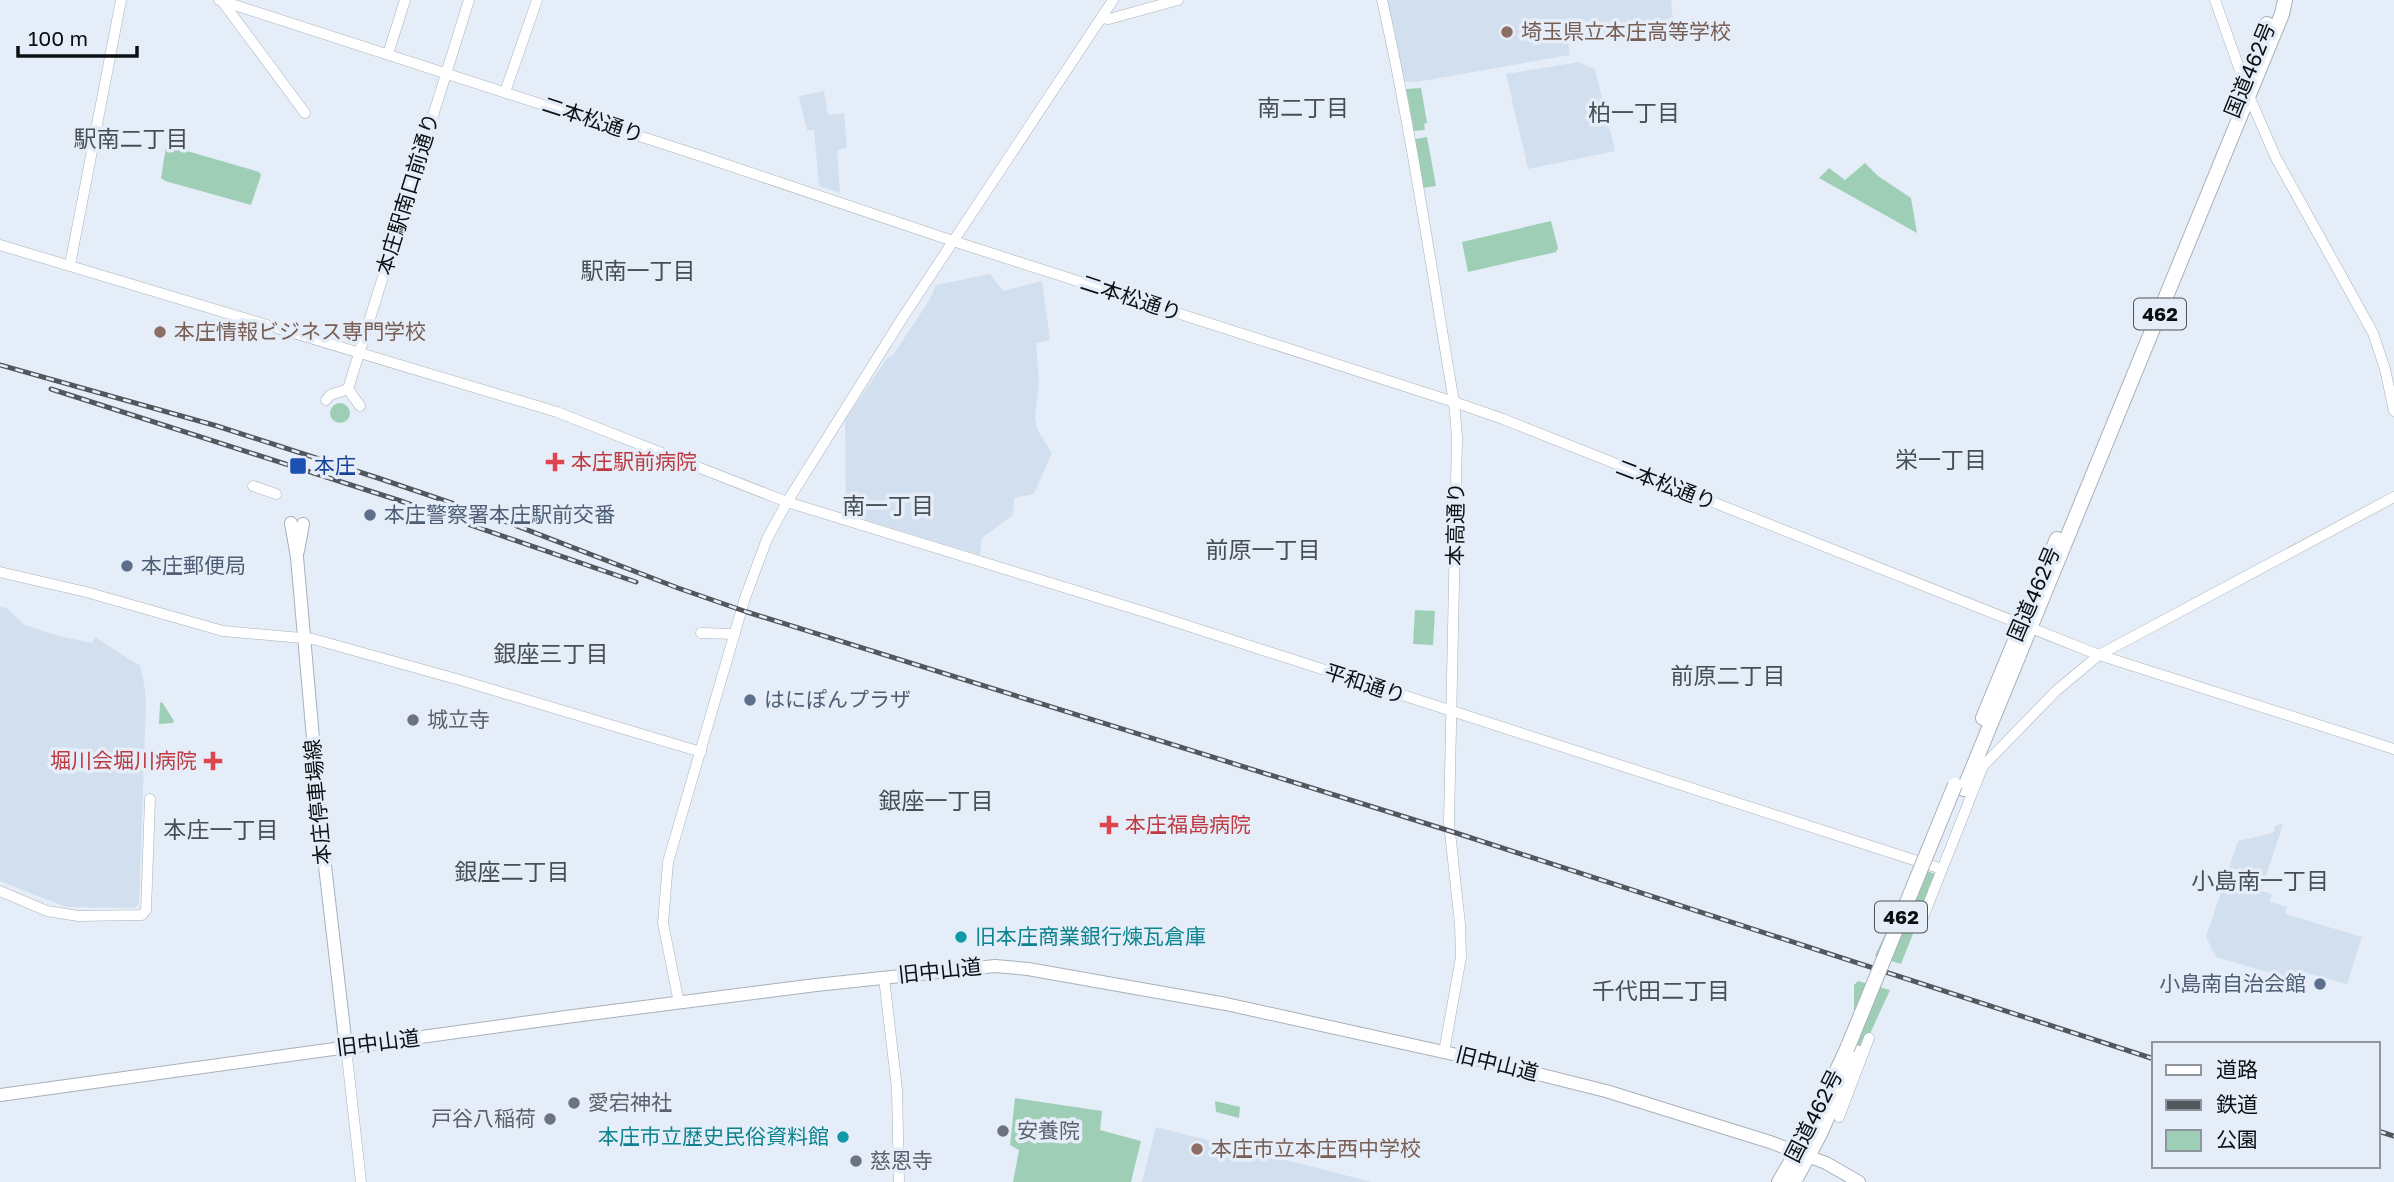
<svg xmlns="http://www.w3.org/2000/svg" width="2394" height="1182" viewBox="0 0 2394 1182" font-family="'Golos Text','Noto Sans JP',sans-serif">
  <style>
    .built { fill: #d1dfee }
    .green { fill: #9ecfb6 }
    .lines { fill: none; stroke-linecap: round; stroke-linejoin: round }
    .minor-casing { stroke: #a8b1ba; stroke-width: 11 }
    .major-casing { stroke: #a8b1ba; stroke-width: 14 }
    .highway-casing { stroke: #a8b1ba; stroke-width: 16 }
    .minor { stroke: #fff; stroke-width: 10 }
    .major { stroke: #fff; stroke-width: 12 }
    .highway { stroke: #fff; stroke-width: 14 }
    .rail-casing { stroke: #52575c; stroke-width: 5 }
    .rail { stroke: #e5eef8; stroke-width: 2.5; stroke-dasharray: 8; stroke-linecap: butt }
    .highway-bridge-casing { stroke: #a8b1ba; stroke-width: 16; stroke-linecap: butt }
    .highway-bridge { stroke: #fff; stroke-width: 14 }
    .education-dot { fill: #8d6e63; stroke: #e5eef8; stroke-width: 2.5 }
    .health-dot { fill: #e0444e; stroke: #e5eef8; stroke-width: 2.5 }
    .transit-dot { fill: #1a4fb4; stroke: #e5eef8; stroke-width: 2.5 }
    .service-dot { fill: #5c6f8a; stroke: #e5eef8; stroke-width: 2.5 }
    .worship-dot { fill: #6b7280; stroke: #e5eef8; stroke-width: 2.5 }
    .culture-dot { fill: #0f9aa8; stroke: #e5eef8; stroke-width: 2.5 }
    .labels { text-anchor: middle; stroke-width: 7; stroke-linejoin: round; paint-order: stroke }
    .shield { fill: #e5eef8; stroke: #4d5358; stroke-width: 2 }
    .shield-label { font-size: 19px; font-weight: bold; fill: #0c1013 }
    .education-label { font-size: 21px; fill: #785e54; stroke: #e5eef8; text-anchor: start }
    .street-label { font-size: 21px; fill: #0c1013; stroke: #e5eef8 }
    .health-label { font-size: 21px; fill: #be3a42; stroke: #e5eef8; text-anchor: start }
    .transit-label { font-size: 21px; fill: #164399; stroke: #e5eef8; text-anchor: start }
    .service-label { font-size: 21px; fill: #4e5e75; stroke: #e5eef8; text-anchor: start }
    .worship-label { font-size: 21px; fill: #5b616d; stroke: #e5eef8; text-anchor: start }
    .culture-label { font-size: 21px; fill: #0d838f; stroke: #e5eef8; text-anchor: start }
    .neighbourhood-label { font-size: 23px; fill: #474f56; stroke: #e5eef8 }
  </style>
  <rect width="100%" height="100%" fill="#e5eef8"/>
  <!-- built -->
  <g class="built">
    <path d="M1386 0H1671L1673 21 1672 23 1568 41 1570 55 1416 82 1404 81Z"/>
    <path d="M1579 62 1595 69 1615 151 1528 169 1506 74Z"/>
    <path d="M824 91 828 115 844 113 847 148 837 150 840 193 819 186 814 130H807L799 96Z"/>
    <path d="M990 274 1003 291 1042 281 1050 340 1036 343 1039 384 1035 417 1037 429 1052 453 1034 494 1014 498 1013 515 982 538 980 555 846 514 845 420 887 358 893 355 929 301 936 285Z"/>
    <path d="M0 607 6 608 25 625 59 636 92 643 95 637 140 666 145 689 146 703 139 904 135 908 66 907 0 881Z"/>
    <path d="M2280 824 2283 825 2261 891 2272 894 2270 902 2287 907 2285 914 2362 937 2347 984 2299 971 2295 980 2216 957 2206 937 2238 841 2273 833 2275 826Z"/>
    <path d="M1156 1127 1329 1171 1371 1182H1142Z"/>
  </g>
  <!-- green -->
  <g class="green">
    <path d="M1421 88 1427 123 1424 124 1425 130 1414 131 1406 89Z"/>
    <path d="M1427 137 1436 186 1423 188 1415 139Z"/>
    <path d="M166 146H170L259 172 261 175 251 205 165 181 161 178Z"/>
    <path d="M1865 163 1878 176 1911 198 1917 233 1819 178 1829 168 1845 180Z"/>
    <path d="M1551 221 1558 248 1556 252 1468 272 1462 242Z"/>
    <circle cx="340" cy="413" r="10"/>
    <path d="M1415 610 1435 611 1433 645 1413 644Z"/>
    <path d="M162 702 174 721 173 723 159 724 160 703Z"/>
    <path d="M1916 867 1935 874 1928 889 1930 891 1901 964 1875 956Z"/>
    <path d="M1858 981 1890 990 1864 1047 1845 1041 1854 1020V985Z"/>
    <path d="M1015 1098 1102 1111 1100 1130 1141 1141 1131 1182H1013L1019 1150 1010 1145Z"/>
    <path d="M1215 1101 1240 1107 1239 1118 1216 1112Z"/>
  </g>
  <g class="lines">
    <defs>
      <g id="minor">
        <path d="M219 0 701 156 953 241 1454 402 1503 419 2099 655 2394 749"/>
        <path d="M1382 0C1412 133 1431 268 1454 402L1457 437 1449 823 1460 924 1461 957 1444 1052"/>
        <path d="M2215 0 2249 96 2276 158 2373 333 2385 369 2394 411"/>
        <path d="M222 1 305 113"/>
        <path d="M1101 18 1109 19 1178 0"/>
        <path d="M388 54 405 0"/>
        <path d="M505 92 537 0"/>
        <path d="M0 245 557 412 787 502 1148 613 1942 869"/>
        <path d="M70 265 121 0"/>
        <path d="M348 389 469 0"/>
        <path d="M348 389 360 406"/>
        <path d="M326 400 330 395 348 389"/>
        <path d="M253 486 276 494"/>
        <path d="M0 572 86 592 223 631 313 639 460 680 701 752"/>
        <path d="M701 633 735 634"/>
        <path d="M0 891 47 911 78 916 142 915 146 910 150 799"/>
        <path d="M1922 920 1983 766 2056 691 2099 655 2394 497"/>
        <path d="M884 978 897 1089 899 1182"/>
        <path d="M679 1003 663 923 668 862 745 598 767 539 787 502 903 317 1113 0"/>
        <path d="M346 1047 361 1182"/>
        <path d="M1839 1117 1869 1038"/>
      </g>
      <g id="major">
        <path d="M291 523 297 557 322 840 346 1047"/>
        <path d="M298 551 303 524"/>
        <path d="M0 1095 566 1017 816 985 995 966 1028 969 1226 1004 1498 1064 1606 1091 1770 1142 1826 1163 1859 1182"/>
      </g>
      <g id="highway">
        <path d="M2233 110 2267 24"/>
        <path d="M1983 718 2057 539"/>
        <path d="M1964 789 2282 14 2285 0"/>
        <path d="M1779 1182 1805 1138 1847 1049"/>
        <path d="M1794 1182 1820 1134 1856 1052"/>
      </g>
    </defs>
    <!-- minor casing -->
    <use href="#minor" class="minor-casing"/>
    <!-- major casing -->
    <use href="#major" class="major-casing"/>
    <!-- highway casing -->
    <use href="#highway" class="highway-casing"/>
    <!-- minor -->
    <use href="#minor" class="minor"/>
    <!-- major -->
    <use href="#major" class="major"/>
    <!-- highway -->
    <use href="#highway" class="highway"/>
    <defs>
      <g id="rail">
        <path d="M0 365 217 426 378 478 499 519 678 588 747 612 1450 831 2154 1059"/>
        <path d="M51 389 404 502 636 582"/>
        <path d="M2378 1131 2394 1136"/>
      </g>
    </defs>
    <!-- rail casing -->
    <use href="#rail" class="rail-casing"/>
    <!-- rail -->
    <use href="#rail" class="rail"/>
    <defs>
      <path id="highway-bridge" d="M1847 1049 1955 785"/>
    </defs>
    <!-- highway-bridge casing -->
    <use href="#highway-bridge" class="highway-bridge-casing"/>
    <!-- highway-bridge -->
    <use href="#highway-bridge" class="highway-bridge"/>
  </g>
  <!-- markers -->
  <g class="education-dot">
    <circle cx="1507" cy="32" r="7"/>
    <circle cx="160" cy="332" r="7"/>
    <circle cx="1197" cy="1149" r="7"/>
  </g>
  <g class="health-dot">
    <path d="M551.5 451.5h7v7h7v7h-7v7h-7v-7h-7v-7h7z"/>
    <path d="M209.5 750.5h7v7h7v7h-7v7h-7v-7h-7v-7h7z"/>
    <path d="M1105.5 814.5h7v7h7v7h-7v7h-7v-7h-7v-7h7z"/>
  </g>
  <rect class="transit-dot" x="289" y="457" width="18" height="18" rx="3.5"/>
  <g class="service-dot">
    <circle cx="370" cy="515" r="7"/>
    <circle cx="127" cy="566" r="7"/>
    <circle cx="750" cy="700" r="7"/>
    <circle cx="2320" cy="984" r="7"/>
  </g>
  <g class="worship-dot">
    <circle cx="413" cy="720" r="7"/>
    <circle cx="574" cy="1103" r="7"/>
    <circle cx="550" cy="1119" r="7"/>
    <circle cx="1003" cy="1131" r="7"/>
    <circle cx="856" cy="1161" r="7"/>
  </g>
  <g class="culture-dot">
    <circle cx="961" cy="937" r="7"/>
    <circle cx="843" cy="1137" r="7"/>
  </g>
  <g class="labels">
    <!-- shield labels -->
    <g class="shield">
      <rect x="2134" y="298.5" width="52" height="31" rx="5"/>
      <rect x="1875" y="901.5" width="52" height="31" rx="5"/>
    </g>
    <g class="shield-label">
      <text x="2160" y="321">462</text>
      <text x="1901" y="924">462</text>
    </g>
    <!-- education labels -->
    <g class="education-label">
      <text x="1521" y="39">埼玉県立本庄高等学校</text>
      <text x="174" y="339">本庄情報ビジネス専門学校</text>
      <text x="1211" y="1156">本庄市立本庄西中学校</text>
    </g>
    <!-- street labels -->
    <g class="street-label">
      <text transform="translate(2250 70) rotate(-68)" y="7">国道462号</text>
      <text transform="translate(593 120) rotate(18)" y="7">二本松通り</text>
      <text transform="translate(408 194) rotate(-73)" y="7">本庄駅南口前通り</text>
      <text transform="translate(1131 298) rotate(18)" y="7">二本松通り</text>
      <text transform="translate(1666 485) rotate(21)" y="7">二本松通り</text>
      <text transform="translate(1456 524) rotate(-89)" y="7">本高通り</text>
      <text transform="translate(2034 594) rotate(-67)" y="7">国道462号</text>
      <text transform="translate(1365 684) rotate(18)" y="7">平和通り</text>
      <text transform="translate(318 802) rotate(-95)" y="7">本庄停車場線</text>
      <text transform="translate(940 971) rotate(-6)" y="7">旧中山道</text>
      <text transform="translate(378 1043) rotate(-7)" y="7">旧中山道</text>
      <text transform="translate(1497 1064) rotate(14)" y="7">旧中山道</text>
      <text transform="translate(1814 1116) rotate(-63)" y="7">国道462号</text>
    </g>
    <!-- health labels -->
    <g class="health-label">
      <text x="571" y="469">本庄駅前病院</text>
      <text x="197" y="768" text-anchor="end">堀川会堀川病院</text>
      <text x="1125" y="832">本庄福島病院</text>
    </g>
    <!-- transit labels -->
    <g class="transit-label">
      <text x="314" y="473">本庄</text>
    </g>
    <!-- service labels -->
    <g class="service-label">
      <text x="384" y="522">本庄警察署本庄駅前交番</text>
      <text x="141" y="573">本庄郵便局</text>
      <text x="764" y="707">はにぽんプラザ</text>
      <text x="2306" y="991" text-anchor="end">小島南自治会館</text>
    </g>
    <!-- worship labels -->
    <g class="worship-label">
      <text x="427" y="727">城立寺</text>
      <text x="588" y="1110">愛宕神社</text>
      <text x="536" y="1126" text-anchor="end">戸谷八稲荷</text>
      <text x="1017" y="1138">安養院</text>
      <text x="870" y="1168">慈恩寺</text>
    </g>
    <!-- culture labels -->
    <g class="culture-label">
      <text x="975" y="944">旧本庄商業銀行煉瓦倉庫</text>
      <text x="829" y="1144" text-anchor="end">本庄市立歴史民俗資料館</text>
    </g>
    <!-- neighbourhood labels -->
    <g class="neighbourhood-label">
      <text x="1303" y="116">南二丁目</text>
      <text x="1634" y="121">柏一丁目</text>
      <text x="131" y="147">駅南二丁目</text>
      <text x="638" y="279">駅南一丁目</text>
      <text x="1941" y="468">栄一丁目</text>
      <text x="888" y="514">南一丁目</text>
      <text x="1263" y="558">前原一丁目</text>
      <text x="551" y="662">銀座三丁目</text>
      <text x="1728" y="684">前原二丁目</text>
      <text x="936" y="809">銀座一丁目</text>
      <text x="221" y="838">本庄一丁目</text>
      <text x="512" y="880">銀座二丁目</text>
      <text x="2260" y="889">小島南一丁目</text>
      <text x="1661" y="999">千代田二丁目</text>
    </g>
  </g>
  <!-- legend -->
  <rect x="2152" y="1042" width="228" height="126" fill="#e5eef8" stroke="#8e959c" stroke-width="2"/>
  <rect x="2166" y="1065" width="35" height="10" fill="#ffffff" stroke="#8e959c" stroke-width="2"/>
  <text x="2216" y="1077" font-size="21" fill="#0c1013">道路</text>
  <rect x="2166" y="1100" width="35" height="10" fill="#52575c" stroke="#8e959c" stroke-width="2"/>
  <text x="2216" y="1112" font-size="21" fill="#0c1013">鉄道</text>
  <rect x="2166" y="1130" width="35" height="21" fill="#9ecfb6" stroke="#8e959c" stroke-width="2"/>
  <text x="2216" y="1147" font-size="21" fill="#0c1013">公園</text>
  <!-- scale -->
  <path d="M18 46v10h119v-10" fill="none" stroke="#0c1013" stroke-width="3.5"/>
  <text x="28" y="46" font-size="21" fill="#0c1013" stroke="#e5eef8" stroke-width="5" paint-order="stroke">100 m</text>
</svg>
